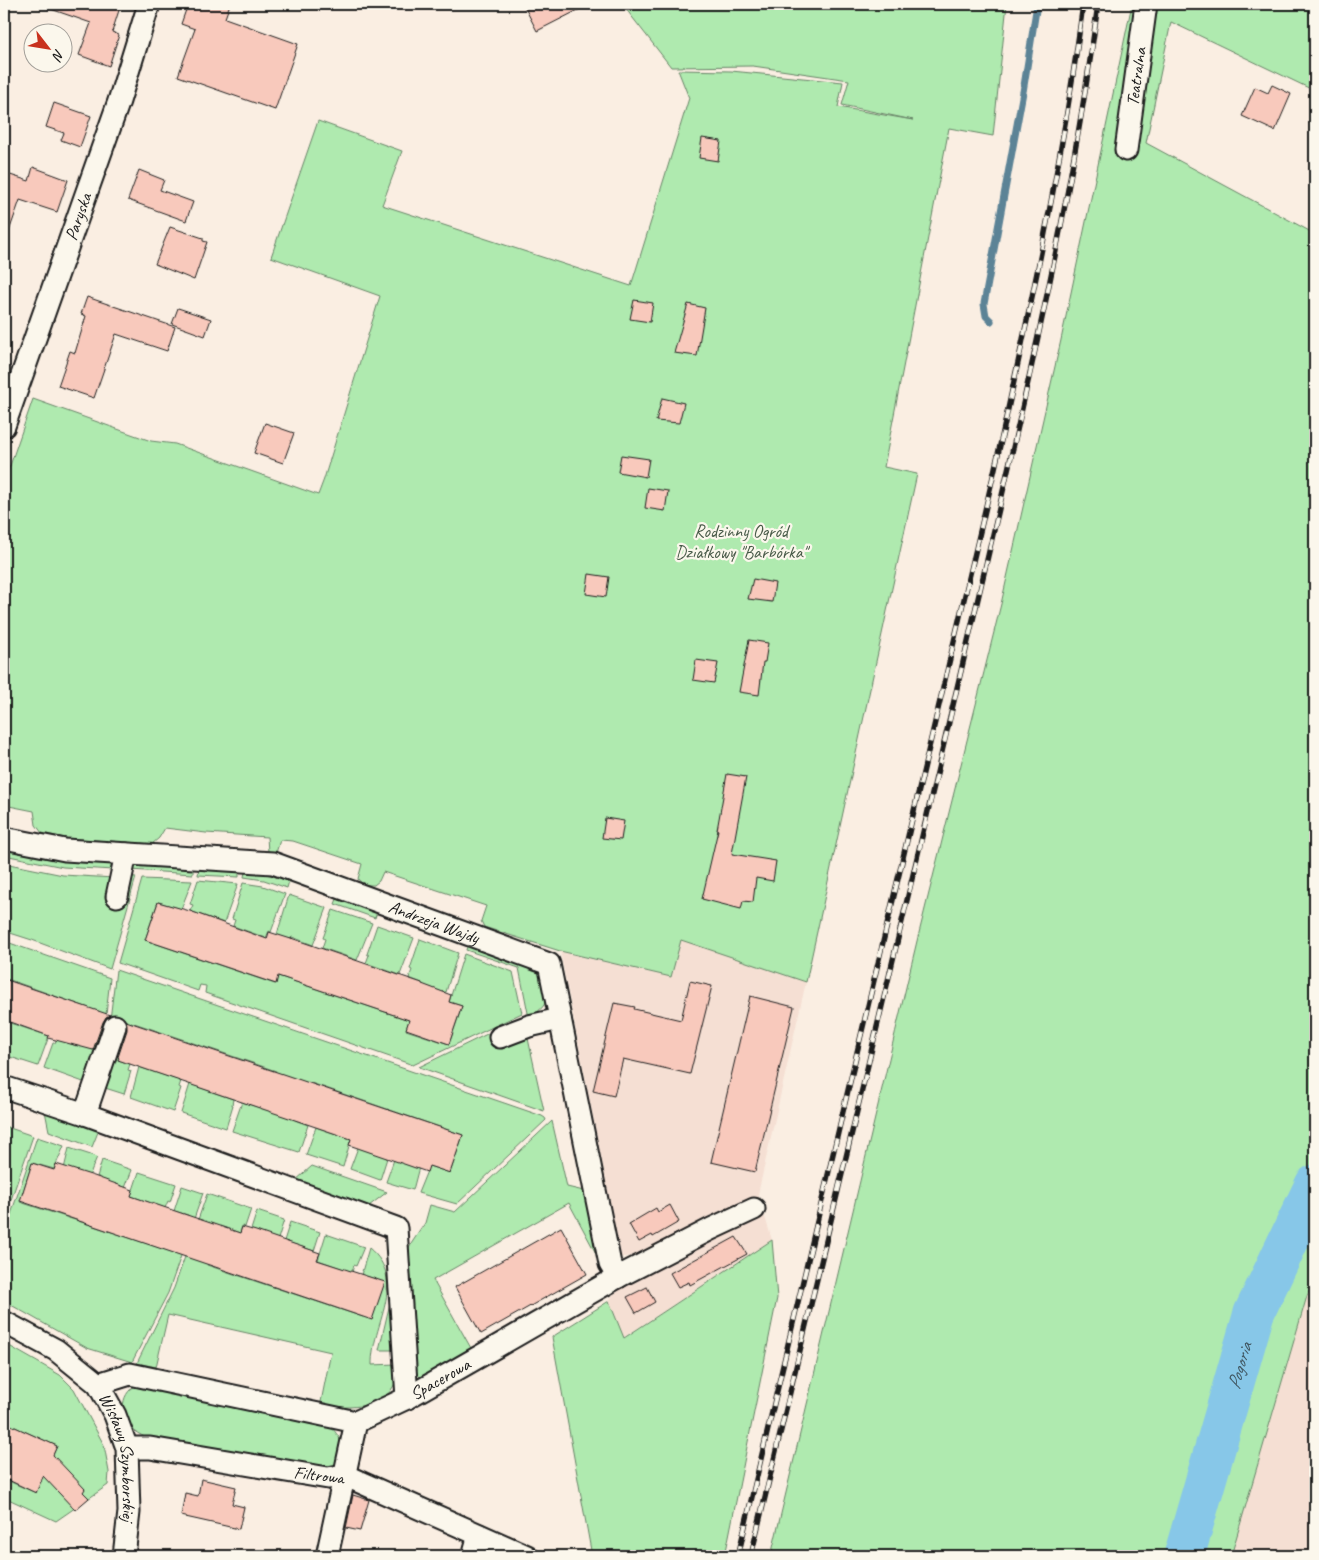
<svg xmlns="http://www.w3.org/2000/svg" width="1319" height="1560" viewBox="0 0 1319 1560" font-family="Caveat,sans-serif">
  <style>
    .built { fill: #f5dfd3 }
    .green { fill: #afeaaf; stroke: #668366 }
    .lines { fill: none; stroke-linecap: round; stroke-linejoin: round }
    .stream { stroke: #5c8396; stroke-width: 7 }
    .river { stroke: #87c7e8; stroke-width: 41 }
    .building { fill: #f8c9bc; stroke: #1c1c1c }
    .minor-casing { stroke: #1c1c1c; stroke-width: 25 }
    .minor { stroke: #fbf7ec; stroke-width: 21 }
    .rail-casing { stroke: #1c1c1c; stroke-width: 5.5 }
    .rail { stroke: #fbf7ec; stroke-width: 4; stroke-dasharray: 11; stroke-linecap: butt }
    .labels { text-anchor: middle; stroke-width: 4.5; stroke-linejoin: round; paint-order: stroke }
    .street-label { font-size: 18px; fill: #1c1c1c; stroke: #fbf7ec }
    .park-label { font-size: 18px; fill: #485a48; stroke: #fbf7ec }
    .water-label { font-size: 19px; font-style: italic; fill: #415863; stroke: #fbf7ec }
  </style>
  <rect width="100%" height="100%" fill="#faeee2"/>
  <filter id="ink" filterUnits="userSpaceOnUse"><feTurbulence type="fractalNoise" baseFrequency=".02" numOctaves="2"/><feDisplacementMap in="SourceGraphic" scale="10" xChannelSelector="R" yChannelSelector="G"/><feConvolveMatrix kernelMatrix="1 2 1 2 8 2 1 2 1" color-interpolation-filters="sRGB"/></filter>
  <g filter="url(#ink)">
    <!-- built -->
    <g class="built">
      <path d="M681 939 806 982 758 1194 772 1240 623 1338 609 1301 637 1256 621 1257 560 951 671 977Z"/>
      <path d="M1315 1279V1556H1231L1307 1296Z"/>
    </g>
    <!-- green -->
    <g class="green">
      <path d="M622 4H1007L993 136 949 128 884 467 917 474 806 982 681 940 671 977 560 951 484 927 481 921 486 906 383 872 379 881 374 885C367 885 362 885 358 879L362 864 293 841 280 840 276 853 268 852 267 837 206 833 165 828 159 838 152 844 65 838 42 833 36 825 34 811 4 805V483L33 399 151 441 175 444 318 495 324 479 380 296 271 257 318 121 402 151 382 205 631 286 689 98 678 70 731 71 843 82 838 107 913 120 842 105 849 80 753 66 671 67Z"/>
      <path d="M1132 4H1315V91L1171 22 1146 143 1315 234V1279L1307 1296 1231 1556H771L917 941 1001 604 1061 340Z"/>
      <path d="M4 848 107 863 111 865 113 870 63 867 4 855Z"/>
      <path d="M4 863 63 875 114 878 128 876 136 877 110 969 32 940 4 931Z"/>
      <path d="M137 865 193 869V874L130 870 132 866Z"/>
      <path d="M199 869 239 872V877L198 875Z"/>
      <path d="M245 872 263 873 289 881 287 888 264 880 244 877Z"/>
      <path d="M142 879 192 881 181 909 158 902 145 940 275 984 278 976 409 1020 406 1030 449 1044 462 1006 449 1002 464 954 513 972 522 1013 413 1065 205 993 206 986 200 985 198 991 118 963Z"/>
      <path d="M198 880 238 884 224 923 190 911 193 905 190 904Z"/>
      <path d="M243 883 263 886 285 894 271 932 269 931 266 938 233 926 235 920 232 919Z"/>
      <path d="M289 895 327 908 313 945 292 937 288 946 275 941Z"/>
      <path d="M337 899 377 912 375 918 335 904Z"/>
      <path d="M333 910 372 923 357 960 322 948 325 939 323 938Z"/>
      <path d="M377 925 414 938 400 975 366 963 369 955 367 954Z"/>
      <path d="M420 939 458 953 446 992H443L440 998 420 991 422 983 409 978 412 970 410 969Z"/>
      <path d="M4 941 110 978 105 1024 89 1084 44 1068 53 1043H55L57 1038 76 1046 89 1008 4 978Z"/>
      <path d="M468 943 539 970C549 993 554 1002 529 1018L519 968 466 950Z"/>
      <path d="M116 970 542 1116 545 1118 546 1120 457 1204 418 1193 429 1166 450 1173 463 1135 308 1082 295 1120 308 1125 299 1152 232 1131 242 1102 264 1109 276 1071 131 1022 118 1060 130 1064 128 1070 131 1071 124 1094 102 1087Z"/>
      <path d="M516 1020 527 1034 544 1111 419 1067Z"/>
      <path d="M4 1021 49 1036 38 1066 4 1055Z"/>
      <path d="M139 1067 181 1081 179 1087 181 1088 173 1112 131 1097Z"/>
      <path d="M190 1084 233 1099 232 1105H233L226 1128 181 1113Z"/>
      <path d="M45 1111 100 1127 92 1147 49 1131Z"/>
      <path d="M552 1121 567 1187 588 1192 599 1259 569 1203 433 1280 472 1350 426 1379 420 1377 410 1367 406 1259 409 1247 425 1223 430 1205 455 1212Z"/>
      <path d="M4 1126 33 1136 4 1220Z"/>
      <path d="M316 1127 351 1139 343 1167 306 1155Z"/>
      <path d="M37 1137 64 1146 54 1169 32 1163 20 1202 176 1253 188 1215 174 1211 182 1186 203 1193 168 1293 132 1362 87 1348 4 1301V1235Z"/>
      <path d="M360 1142 387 1158 380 1180 350 1169Z"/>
      <path d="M69 1148 97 1157 87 1181 63 1173Z"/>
      <path d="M396 1154 420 1163 413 1190 386 1182Z"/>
      <path d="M102 1160 132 1170 123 1193 96 1184 99 1177H97Z"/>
      <path d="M312 1166 387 1192 369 1206 295 1181Z"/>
      <path d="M139 1172 176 1184 170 1202 168 1201 165 1208 131 1196Z"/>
      <path d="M207 1194 251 1209 245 1227 242 1226 240 1233 220 1226 207 1265 363 1317 376 1279 361 1275 369 1248C409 1281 371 1325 372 1365L396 1364C396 1372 397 1381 393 1387 380 1411 343 1407 320 1407L331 1352 168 1315 156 1367 137 1363 174 1288Z"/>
      <path d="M257 1211 284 1220 278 1239 249 1236Z"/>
      <path d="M290 1222 320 1232 314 1251 284 1241Z"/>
      <path d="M326 1234 364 1247 356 1266 354 1265 352 1272 318 1260Z"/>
      <path d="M772 1240 777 1298 725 1556H592L552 1337 609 1301 624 1338Z"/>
      <path d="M393 1290 395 1350H379Z"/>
      <path d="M4 1343 60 1375 74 1389 104 1445 109 1472 108 1485 56 1521 4 1497V1479L36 1493 57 1446 4 1422Z"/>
      <path d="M140 1384 331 1427C343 1440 344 1447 339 1463L329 1470 151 1440C145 1437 138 1434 133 1430 118 1416 120 1390 140 1384Z"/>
    </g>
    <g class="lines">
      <!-- stream -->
      <path class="stream" d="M991 321 986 316 984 304 1023 92 1037 4"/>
      <!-- river -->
      <path class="river" id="s1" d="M1184 1556 1254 1313 1315 1185"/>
    </g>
    <!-- building -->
    <g class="building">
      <path d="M45 4H121L112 32 119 35 109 66 79 55 91 23 45 7Z"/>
      <path d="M188 4H230L225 18 298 44 275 110 178 76 195 29 181 24Z"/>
      <path d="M523 4H590L537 31Z"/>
      <path d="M1272 85 1291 94 1275 131 1242 116 1255 87 1268 93Z"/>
      <path d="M54 103 91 116 80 147 61 140 64 133 46 127Z"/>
      <path d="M702 138 721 141 718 161 699 158Z"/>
      <path d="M33 167 68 180 57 212 20 200 7 237H4V173L29 181Z"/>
      <path d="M139 170 164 180 160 190 193 202 186 221 128 200Z"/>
      <path d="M170 227 203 238V241L207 242 194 280 155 264Z"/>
      <path d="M87 297 175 327 167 351 116 334 94 398 58 386 70 351 75 353 86 316 81 314Z"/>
      <path d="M634 300 653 303 650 322 630 319Z"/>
      <path d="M688 304 705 308 697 356 674 353Z"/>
      <path d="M178 308 211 319 205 336 172 324Z"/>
      <path d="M662 398 684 403 679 423 656 421Z"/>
      <path d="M265 423 294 433 283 463 254 453Z"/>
      <path d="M621 455 649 459 646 477 618 472Z"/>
      <path d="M648 488 668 491 665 511 645 508Z"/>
      <path d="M589 574 609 577 606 597 586 594Z"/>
      <path d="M753 579 775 583 772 602 748 599Z"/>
      <path d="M749 640 768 643 765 662H763L759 695 739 692Z"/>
      <path d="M696 660 718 663 714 683 693 680Z"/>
      <path d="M727 774 746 777 732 854 776 861 773 881 756 878 753 902 743 901 741 909 702 899 718 830H717Z"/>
      <path d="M605 818 624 821 621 840 602 838Z"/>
      <path d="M158 902 190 911 267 939 269 932 291 939V938L422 983V984L451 995 449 1002 462 1006 449 1044 406 1029 409 1020 278 976 276 984 145 940Z"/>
      <path d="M4 979 110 1015 106 1017 103 1022 93 1050 48 1038 49 1036 4 1020Z"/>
      <path d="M690 981 712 986 690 1074 623 1059 614 1096 593 1091 614 1003 635 1007 634 1009 681 1020Z"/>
      <path d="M750 996 794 1007 755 1172 711 1162Z"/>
      <path d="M126 1021 463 1135 450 1173 429 1166 427 1172 349 1145 351 1139 118 1060 119 1058 118 1057 127 1030Z"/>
      <path d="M32 1163 54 1170 56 1164 94 1176 133 1190 131 1196 240 1233 242 1227 256 1231 320 1253 317 1260 385 1282 372 1320 20 1201Z"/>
      <path d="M670 1205 679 1222 653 1237 652 1235 639 1242 629 1224 656 1208 658 1212Z"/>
      <path d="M561 1227 587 1274 481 1334 455 1287Z"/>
      <path d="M736 1237 747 1254 690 1285 689 1282 678 1287 670 1273Z"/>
      <path d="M647 1287 655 1302 636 1313 627 1297Z"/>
      <path d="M4 1422 57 1446 53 1455 85 1489 83 1492 89 1498 75 1510 43 1476 36 1493 4 1478Z"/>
      <path d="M201 1479 236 1487 232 1504 244 1507 239 1529 181 1516 185 1493 198 1496Z"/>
      <path d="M353 1495 369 1500 360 1531 346 1528Z"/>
    </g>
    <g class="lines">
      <defs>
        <g id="minor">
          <path id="s2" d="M1126 150 1146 4"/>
          <path id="s3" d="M4 426 119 101 149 4"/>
          <path id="s4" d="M4 838 65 850 273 863 549 964 610 1264 618 1277"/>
          <path d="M117 896 126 854"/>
          <path d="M500 1037 529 1026 560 1019"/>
          <path d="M4 1087 85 1114 396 1228 407 1398"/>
          <path d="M85 1114 115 1026"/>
          <path id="s5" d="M4 1322 56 1350 98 1384 115 1415 127 1448 129 1512 124 1556"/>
          <path id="s6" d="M98 1384 130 1374 356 1422 407 1398 618 1277 711 1229 754 1209"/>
          <path d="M127 1448H150L328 1478 344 1475 527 1556"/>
          <path d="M327 1556 356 1422"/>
          <path d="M473 1556 479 1535"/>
        </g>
      </defs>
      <!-- minor casing -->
      <use href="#minor" class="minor-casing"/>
      <!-- minor -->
      <use href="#minor" class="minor"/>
      <defs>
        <g id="rail">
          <path d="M738 1556 995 468C1029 314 1063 160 1083 4"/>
          <path d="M751 1556C822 1255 895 955 965 654 1015 439 1069 223 1098 4"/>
        </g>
      </defs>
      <!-- rail casing -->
      <use href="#rail" class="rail-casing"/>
      <!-- rail -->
      <use href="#rail" class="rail"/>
    </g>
  </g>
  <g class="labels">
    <!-- street labels -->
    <g class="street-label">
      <text dy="6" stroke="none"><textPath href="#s2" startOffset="74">Teatralna</textPath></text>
      <text dy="6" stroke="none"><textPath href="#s3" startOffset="222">Paryska</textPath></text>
      <text dy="6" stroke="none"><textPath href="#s4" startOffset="442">Andrzeja Wajdy</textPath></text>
      <text dy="6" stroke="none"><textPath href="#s6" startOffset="359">Spacerowa</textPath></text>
      <text dy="6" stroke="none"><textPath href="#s5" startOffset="191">Wisławy Szymborskiej</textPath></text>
      <text transform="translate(319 1475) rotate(7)" y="6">Filtrowa</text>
    </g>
    <!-- park labels -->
    <g class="park-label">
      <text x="741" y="537">Rodzinny Ogród<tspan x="741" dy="21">Działkowy "Barbórka"</tspan></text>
    </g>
    <!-- water labels -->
    <g class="water-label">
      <text dy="7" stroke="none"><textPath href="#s1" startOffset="198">Pogoria</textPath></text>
    </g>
  </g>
  <!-- margin -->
  <rect width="1319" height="1560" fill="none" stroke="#fbf7ec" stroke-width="20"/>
  <rect x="10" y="10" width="1299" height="1540" fill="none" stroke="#1c1c1c" stroke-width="2" filter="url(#ink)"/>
  <!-- north arrow -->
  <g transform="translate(48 48) rotate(121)"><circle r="24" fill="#fbf7ec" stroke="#a29f99"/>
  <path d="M0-4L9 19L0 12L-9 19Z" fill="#c8321e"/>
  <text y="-8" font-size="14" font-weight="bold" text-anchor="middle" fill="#1c1c1c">N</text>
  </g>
</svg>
